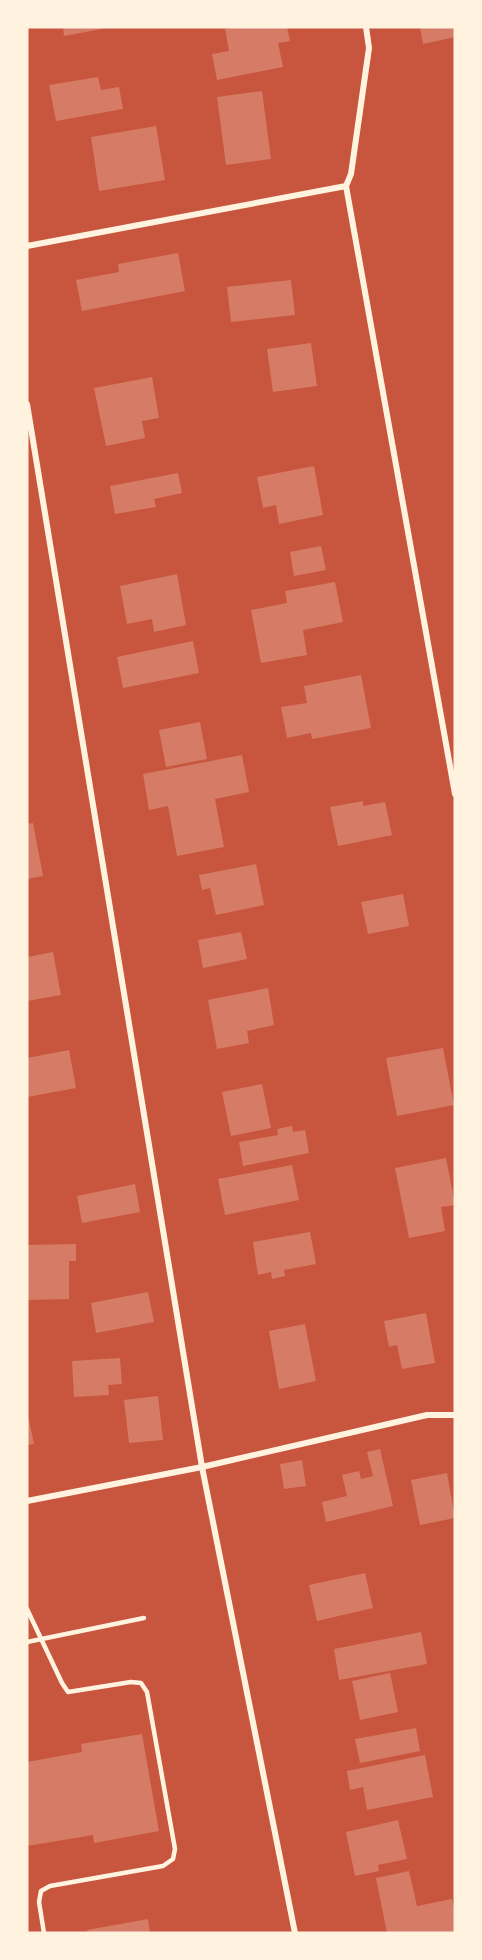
<svg xmlns="http://www.w3.org/2000/svg" width="482" height="1960" viewBox="0 0 482 1960" font-family="'Roboto Condensed',sans-serif">
  <style>
    .building { fill: #d67c66 }
    .lines { fill: none; stroke-linecap: round; stroke-linejoin: round }
    .service { stroke: #fff3e0; stroke-width: 4.5 }
    .minor { stroke: #fff3e0; stroke-width: 6 }
  </style>
  <rect width="100%" height="100%" fill="#c8553d"/>
  <!-- building -->
  <g class="building">
    <path d="M63 27H107V28L64 36Z"/>
    <path d="M236 27H287L290 41 278 43 283 67 217 80 212 54 229 51 225 29Z"/>
    <path d="M420 27H455V37L423 44Z"/>
    <path d="M98 77 101 90 119 87 123 109 56 121 49 85Z"/>
    <path d="M262 91 271 159 226 165 217 97Z"/>
    <path d="M156 126 165 180 99 191 91 137Z"/>
    <path d="M178 253 185 291 82 311 76 280 119 272 118 264Z"/>
    <path d="M291 280 295 315 231 322 227 287Z"/>
    <path d="M311 343 317 386 273 392 267 349Z"/>
    <path d="M152 377 159 418 142 421 145 438 106 446 94 388Z"/>
    <path d="M314 466 323 515 279 524 276 505 263 508 257 477Z"/>
    <path d="M178 473 182 493 154 499 156 507 115 514 110 486Z"/>
    <path d="M321 546 326 570 294 576 290 552Z"/>
    <path d="M177 574 186 625 154 632 152 619 127 624 120 586Z"/>
    <path d="M335 582 343 622 303 630 307 655 261 663 251 610 287 603 285 591Z"/>
    <path d="M193 641 199 673 123 688 117 657Z"/>
    <path d="M361 675 371 728 312 739 311 733 287 738 281 707 307 703 304 686Z"/>
    <path d="M200 722 207 759 166 767 159 730Z"/>
    <path d="M242 755 249 792 215 799 224 847 177 856 168 806 149 810 143 774Z"/>
    <path d="M363 801V806L385 802 392 835 338 846 330 807Z"/>
    <path d="M33 823 43 876 27 879V824Z"/>
    <path d="M256 864 264 905 216 915 210 888 202 890 199 875Z"/>
    <path d="M403 894 409 926 368 934 361 902Z"/>
    <path d="M241 932 247 959 203 968 198 940Z"/>
    <path d="M53 952 61 995 27 1001V957Z"/>
    <path d="M268 988 274 1025 247 1031 249 1043 217 1049 208 1000Z"/>
    <path d="M443 1048 454 1105 397 1116 386 1058Z"/>
    <path d="M69 1050 76 1088 27 1097V1058Z"/>
    <path d="M262 1084 271 1128 231 1136 222 1092Z"/>
    <path d="M292 1126 293 1132 305 1130 309 1153 243 1166 239 1142 278 1135 277 1129Z"/>
    <path d="M446 1158 455 1205 441 1207 445 1231 409 1238 395 1168Z"/>
    <path d="M292 1165 299 1200 225 1215 218 1179Z"/>
    <path d="M135 1184 140 1212 82 1223 77 1196Z"/>
    <path d="M310 1232 316 1264 284 1270 285 1276 272 1279 271 1272 258 1275 253 1242Z"/>
    <path d="M76 1244V1261H69V1299L27 1300V1245Z"/>
    <path d="M148 1292 154 1322 96 1333 91 1303Z"/>
    <path d="M426 1313 435 1363 402 1369 397 1345 389 1347 384 1321Z"/>
    <path d="M305 1324 316 1381 279 1389 269 1331Z"/>
    <path d="M120 1358 122 1384 108 1385 109 1395 74 1397 72 1361Z"/>
    <path d="M158 1396 163 1440 129 1443 124 1400Z"/>
    <path d="M27 1411 34 1444 27 1445Z"/>
    <path d="M380 1449 393 1506 326 1522 322 1502 347 1496 342 1475 359 1471 361 1479 373 1476 367 1452Z"/>
    <path d="M302 1460 306 1486 284 1489 280 1464Z"/>
    <path d="M447 1473 455 1518 420 1525 411 1480Z"/>
    <path d="M365 1573 373 1608 317 1621 309 1585Z"/>
    <path d="M421 1632 427 1664 339 1680 334 1649Z"/>
    <path d="M390 1673 398 1712 360 1720 352 1681Z"/>
    <path d="M416 1728 420 1751 360 1763 355 1739Z"/>
    <path d="M142 1734 159 1831 94 1843 93 1835 27 1846V1762L82 1752 81 1744Z"/>
    <path d="M425 1755 433 1797 367 1810 363 1787 350 1790 347 1771Z"/>
    <path d="M398 1820 407 1859 378 1865 379 1871 355 1876 346 1832Z"/>
    <path d="M409 1871 417 1906 452 1899 455 1913V1933H387L376 1878Z"/>
    <path d="M148 1919 150 1933H88L87 1930Z"/>
  </g>
  <g class="lines">
    <!-- service -->
    <g class="service">
      <path d="M27 1609 62 1683 68 1692 131 1682 141 1683 147 1692 175 1849 173 1859 163 1866 50 1886 41 1891 39 1902 44 1933"/>
      <path d="M27 1642 144 1618"/>
    </g>
    <!-- minor -->
    <g class="minor">
      <path d="M346 186 455 794"/>
      <path d="M27 246 346 186 351 174 369 48 366 27"/>
      <path d="M27 404 202 1467 295 1933"/>
      <path d="M27 1501 202 1467 427 1415H455"/>
    </g>
  </g>
  <!-- border -->
  <rect width="482" height="1960" fill="none" stroke="#fff3e0" stroke-width="57"/>
</svg>
